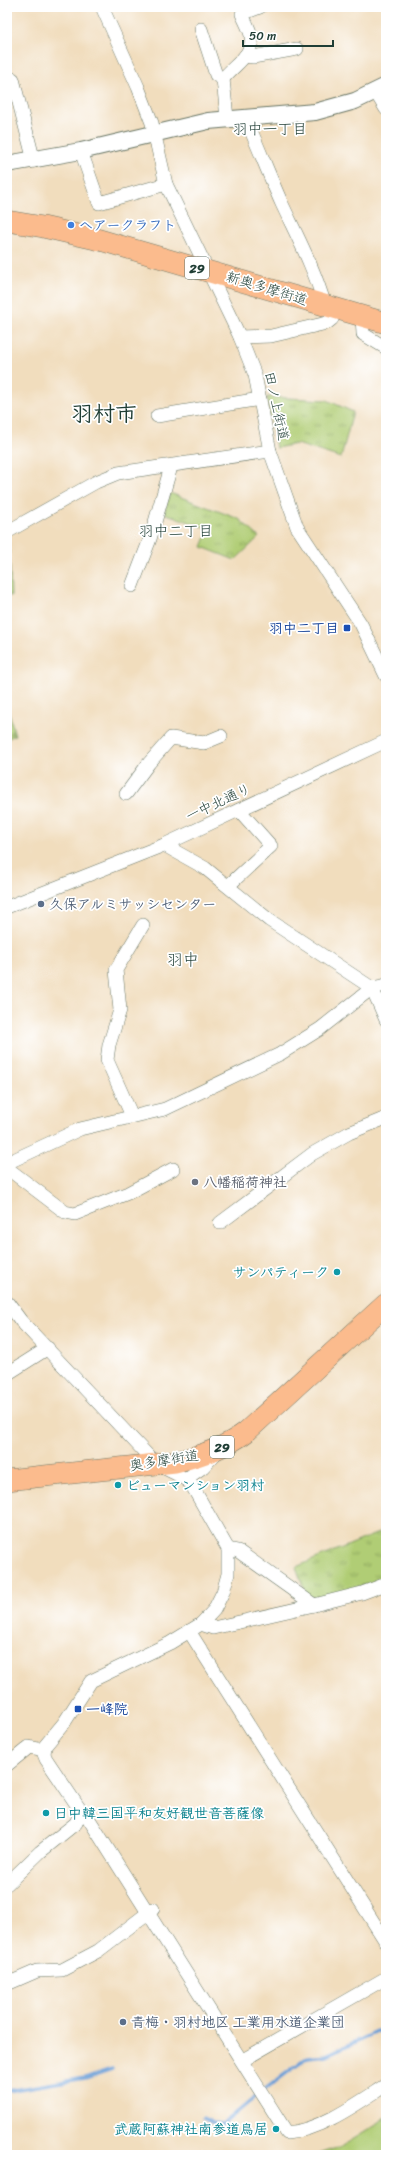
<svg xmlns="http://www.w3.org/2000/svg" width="393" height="2162" viewBox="0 0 393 2162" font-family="Sriracha,'Klee One',sans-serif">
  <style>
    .cemetery { fill: url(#cemetery-stones); stroke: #688554 }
    .park { fill: url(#park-tufts); stroke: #688554 }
    .garden { fill: #b0cd74; stroke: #688554 }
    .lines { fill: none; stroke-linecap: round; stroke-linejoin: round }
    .stream { stroke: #6b9fd7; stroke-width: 3.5 }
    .minor-casing { stroke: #687564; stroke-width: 14 }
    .tertiary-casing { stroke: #687564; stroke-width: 18 }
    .primary-casing { stroke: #687564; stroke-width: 22 }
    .minor { stroke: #fff; stroke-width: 13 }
    .tertiary { stroke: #fff; stroke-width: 16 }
    .primary { stroke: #fbbb8d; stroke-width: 21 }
    .shop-dot { fill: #3f7fe0; stroke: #fff; stroke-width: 1.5 }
    .transit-dot { fill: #1a4fb4; stroke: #fff; stroke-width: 1.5 }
    .service-dot { fill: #5c6f8a; stroke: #fff; stroke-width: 1.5 }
    .worship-dot { fill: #6b7280; stroke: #fff; stroke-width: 1.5 }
    .culture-dot { fill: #0f9aa8; stroke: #fff; stroke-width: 1.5 }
    .labels { text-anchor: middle; stroke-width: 3.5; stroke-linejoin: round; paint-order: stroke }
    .shield { fill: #fff; stroke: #627771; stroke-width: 1 }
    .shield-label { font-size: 13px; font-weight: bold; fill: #1f3d34 }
    .shop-label { font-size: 14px; font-weight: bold; fill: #366cbe; stroke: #fff; text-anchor: start }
    .street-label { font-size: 14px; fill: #1f3d34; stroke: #fff }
    .transit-label { font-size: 14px; font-weight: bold; fill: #164399; stroke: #fff; text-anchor: end }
    .service-label { font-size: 14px; font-weight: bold; fill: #4e5e75; stroke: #fff; text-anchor: start }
    .worship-label { font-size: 14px; font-weight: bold; fill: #5b616d; stroke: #fff; text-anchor: start }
    .culture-label { font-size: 14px; font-weight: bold; fill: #0d838f; stroke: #fff; text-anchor: end }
    .neighbourhood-label { font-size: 15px; fill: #1f3d34; stroke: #fff }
    .quarter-label { font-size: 16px; fill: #1f3d34; stroke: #fff }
    .town-label { font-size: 22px; font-weight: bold; fill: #1f3d34; stroke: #fff }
  </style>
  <defs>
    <pattern id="cemetery-stones" width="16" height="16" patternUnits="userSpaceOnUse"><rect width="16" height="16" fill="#b0cd74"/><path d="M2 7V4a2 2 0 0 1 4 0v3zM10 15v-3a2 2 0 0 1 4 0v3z" fill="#8fa860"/></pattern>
    <pattern id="park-tufts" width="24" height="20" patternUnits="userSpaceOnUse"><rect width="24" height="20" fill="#b0cd74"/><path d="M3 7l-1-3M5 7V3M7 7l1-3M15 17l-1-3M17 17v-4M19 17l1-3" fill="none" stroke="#8fa860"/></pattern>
  </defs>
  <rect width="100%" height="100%" fill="#fff"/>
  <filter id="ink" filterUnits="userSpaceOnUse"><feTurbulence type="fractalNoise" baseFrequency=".025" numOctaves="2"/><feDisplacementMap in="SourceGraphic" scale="8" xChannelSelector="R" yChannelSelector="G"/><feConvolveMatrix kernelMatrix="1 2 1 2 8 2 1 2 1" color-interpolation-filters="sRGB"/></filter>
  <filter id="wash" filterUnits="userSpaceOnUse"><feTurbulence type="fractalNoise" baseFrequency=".012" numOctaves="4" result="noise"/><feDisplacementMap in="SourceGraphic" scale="16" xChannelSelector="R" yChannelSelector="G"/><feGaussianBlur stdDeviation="0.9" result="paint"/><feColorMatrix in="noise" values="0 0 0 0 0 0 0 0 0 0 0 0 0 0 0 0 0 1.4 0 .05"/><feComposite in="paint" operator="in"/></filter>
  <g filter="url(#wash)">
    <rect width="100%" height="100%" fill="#f1ddbd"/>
    <!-- cemetery -->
    <g class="cemetery">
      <path d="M7 542 9 544 11 596H7Z"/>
      <path d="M7 705 15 735 7 739Z"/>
    </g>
    <!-- park -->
    <g class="park">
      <path d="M267 397 327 400 353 412 341 458 297 444 276 448Z"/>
      <path d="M170 493 239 519 259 537 235 560 202 547 209 529 164 513Z"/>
      <path d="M383 1531 386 1538V1580L316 1600 306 1594 296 1567Z"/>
    </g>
    <!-- garden -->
    <path class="garden" d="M386 2118V2155H317L339 2147Z"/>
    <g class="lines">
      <!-- stream -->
      <g class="stream">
        <path d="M264 2090 308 2057 326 2055 386 2028"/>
        <path d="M7 2091 85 2078 112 2069"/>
        <path d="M203 2118 213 2123 223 2124 259 2094"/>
      </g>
    </g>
  </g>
  <g filter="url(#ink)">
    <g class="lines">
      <defs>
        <g id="minor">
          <path d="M102 7 138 87 152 123 166 184 240 337 255 375 270 451 297 527 361 624 386 676"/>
          <path d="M201 29 216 75 223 79 227 118"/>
          <path d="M245 56 253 57 297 49"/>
          <path d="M13 79 34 161"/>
          <path d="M223 79C232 66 255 55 251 35 249 28 245 21 242 14L260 7"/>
          <path d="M375 91 386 109"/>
          <path d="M245 117C258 146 269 175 282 204 298 238 315 270 325 306"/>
          <path d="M81 151 99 203 166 184"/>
          <path d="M362 316 363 334 386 348"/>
          <path d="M240 337 271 336 327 323 332 319 336 309"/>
          <path d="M157 416 260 399"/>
          <path d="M7 532 96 482 118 473 270 451"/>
          <path d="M132 586 150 539 171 467"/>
          <path d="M126 794 149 763 171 738 204 743 221 736"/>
          <path d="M164 845 205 868 269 920 372 988 386 1020"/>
          <path d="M228 886 271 846 239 810"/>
          <path d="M7 907 164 845 386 741"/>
          <path d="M132 1116 107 1060 109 1045 120 1010 116 970 143 925"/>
          <path d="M7 1163 80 1129 165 1109 280 1054 320 1029 372 988 386 985"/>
          <path d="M7 1168 65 1212 75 1214 128 1193 173 1169"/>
          <path d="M220 1223 312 1154 349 1133 386 1118"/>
          <path d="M7 1302 21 1321 156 1464C167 1470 182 1475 191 1484L228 1549V1574L223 1592 214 1610 201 1624 170 1643 91 1681 64 1723 45 1746 44 1754 46 1759 81 1811 87 1816 287 2133C321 2130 358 2103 386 2085"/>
          <path d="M7 1374 48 1348"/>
          <path d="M186 1479 203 1467 218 1451"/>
          <path d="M228 1549 238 1551 314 1605"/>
          <path d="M201 1624 213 1628 314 1605 362 1593 386 1584"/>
          <path d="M189 1631 386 1942"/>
          <path d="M7 1765 29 1747 44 1750"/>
          <path d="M7 1884 40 1852 76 1823 81 1811"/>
          <path d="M7 1984 37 1971 62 1970 98 1951 153 1909"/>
          <path d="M243 2060 386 1978"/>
        </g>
        <path id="tertiary" d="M7 164 81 151 208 121 315 112 355 101 386 86"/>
        <g id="primary">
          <path d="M7 221 43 227 100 240 386 323"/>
          <path d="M7 1480 175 1462C201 1456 225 1448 246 1432L386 1304"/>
        </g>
      </defs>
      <!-- minor casing -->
      <use href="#minor" class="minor-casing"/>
      <!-- tertiary casing -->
      <use href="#tertiary" class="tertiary-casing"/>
      <!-- primary casing -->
      <use href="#primary" class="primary-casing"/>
      <!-- minor -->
      <use href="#minor" class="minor"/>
      <!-- tertiary -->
      <use href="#tertiary" class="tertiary"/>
      <!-- primary -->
      <use href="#primary" class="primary"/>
    </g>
  </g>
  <!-- markers -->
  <circle class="shop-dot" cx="71" cy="225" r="4"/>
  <g class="transit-dot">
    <rect x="343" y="624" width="8" height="8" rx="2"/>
    <rect x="74" y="1705" width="8" height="8" rx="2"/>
  </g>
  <g class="service-dot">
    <circle cx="41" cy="904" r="4"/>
    <circle cx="123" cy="2022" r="4"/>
  </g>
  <circle class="worship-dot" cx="195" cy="1182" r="4"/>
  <g class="culture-dot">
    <circle cx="337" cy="1272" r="4"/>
    <circle cx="118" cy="1485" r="4"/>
    <circle cx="46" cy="1813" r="4"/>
    <circle cx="276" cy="2129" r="4"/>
  </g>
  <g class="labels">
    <!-- shield labels -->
    <g class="shield">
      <rect x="185" y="257" width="24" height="22" rx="3"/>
      <rect x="210" y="1436" width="24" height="22" rx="3"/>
    </g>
    <g class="shield-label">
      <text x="197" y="273">29</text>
      <text x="222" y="1452">29</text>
    </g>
    <!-- shop labels -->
    <g class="shop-label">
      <text x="79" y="230">ヘアークラフト</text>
    </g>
    <!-- street labels -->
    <g class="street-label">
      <text transform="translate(267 288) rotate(17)" y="5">新奥多摩街道</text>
      <text transform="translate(277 406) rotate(78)" y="5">田ノ上街道</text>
      <text transform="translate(218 802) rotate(-25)" y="5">一中北通り</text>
      <text transform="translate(164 1460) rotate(-9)" y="5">奥多摩街道</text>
    </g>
    <!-- transit labels -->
    <g class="transit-label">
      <text x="339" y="633">羽中二丁目</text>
      <text x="86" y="1714" text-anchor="start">一峰院</text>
    </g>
    <!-- service labels -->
    <g class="service-label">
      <text x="49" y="909">久保アルミサッシセンター</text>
      <text x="131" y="2027">青梅・羽村地区 工業用水道企業団</text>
    </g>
    <!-- worship labels -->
    <g class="worship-label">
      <text x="203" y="1187">八幡稲荷神社</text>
    </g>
    <!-- culture labels -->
    <g class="culture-label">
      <text x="329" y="1277">サンパティーク</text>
      <text x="126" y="1490" text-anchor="start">ビューマンション羽村</text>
      <text x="54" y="1818" text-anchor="start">日中韓三国平和友好観世音菩薩像</text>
      <text x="268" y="2134">武蔵阿蘇神社南参道鳥居</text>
    </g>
    <!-- neighbourhood labels -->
    <g class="neighbourhood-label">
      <text x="270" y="134">羽中一丁目</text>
      <text x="176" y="536">羽中二丁目</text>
    </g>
    <!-- quarter labels -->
    <g class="quarter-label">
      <text x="183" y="965">羽中</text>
    </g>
    <!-- town labels -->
    <g class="town-label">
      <text x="104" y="421">羽村市</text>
    </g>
  </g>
  <!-- margin -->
  <rect width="393" height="2162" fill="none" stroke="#fff" stroke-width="24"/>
  <!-- scale -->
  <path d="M243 40v6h90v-6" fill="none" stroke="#1f3d34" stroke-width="2"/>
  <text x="249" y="40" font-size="12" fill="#1f3d34" stroke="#ffffff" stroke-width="3" paint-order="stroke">50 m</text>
</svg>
